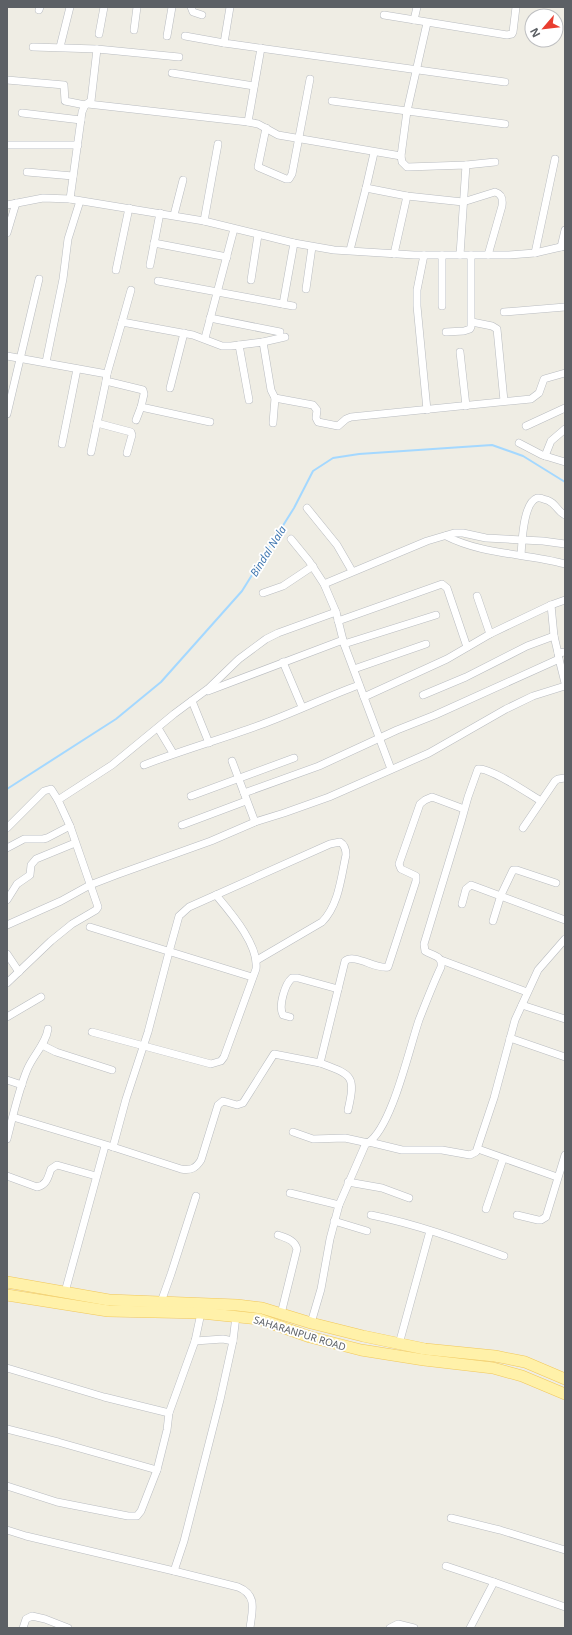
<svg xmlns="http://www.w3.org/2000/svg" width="572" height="1635" viewBox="0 0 572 1635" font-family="'Noto Sans',sans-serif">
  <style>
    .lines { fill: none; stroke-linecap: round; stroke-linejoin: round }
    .stream { stroke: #a4d8ff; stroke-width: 2 }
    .street-casing { stroke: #b9bcc0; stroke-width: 8 }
    .primary-casing { stroke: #f1c75b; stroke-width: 12 }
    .street { stroke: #fff; stroke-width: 7 }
    .primary { stroke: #fff1a9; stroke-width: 11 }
    .labels { text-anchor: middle; stroke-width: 3.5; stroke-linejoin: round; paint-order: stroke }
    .street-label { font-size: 10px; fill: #5c6065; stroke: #fff }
    .water-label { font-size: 11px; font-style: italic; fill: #4178b1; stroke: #fff }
  </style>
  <rect width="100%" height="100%" fill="#efede4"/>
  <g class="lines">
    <!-- stream -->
    <path class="stream" d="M7 789 116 719 161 682 242 591 294 508 313 471 333 458 359 454 492 445 523 456 565 482"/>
    <defs>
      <g id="street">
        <path d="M191 7 193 12 202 15"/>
        <path d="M230 7 224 43 505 82"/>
        <path d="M39 10 40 7"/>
        <path d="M384 15 507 35 512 34 513 32 516 7"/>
        <path d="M414 20 417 7"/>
        <path d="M134 30 137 7"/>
        <path d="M99 34 104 7"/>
        <path d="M167 36 172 7"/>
        <path d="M185 36 224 43"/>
        <path d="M33 47 97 49 179 57"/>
        <path d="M60 47 70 7"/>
        <path d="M172 73 254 86"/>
        <path d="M7 80 64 85 65 101 85 105"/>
        <path d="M332 101 505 124"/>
        <path d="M88 104 248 122 258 124 278 135 401 156 407 111 427 23"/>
        <path d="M22 113 81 120"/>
        <path d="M248 122 261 48"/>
        <path d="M266 128 258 167 286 179H289L292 174 310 79"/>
        <path d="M7 145H78"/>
        <path d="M374 153 366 188 407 196 463 202 495 192C502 194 503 199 502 206L488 255"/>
        <path d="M401 156 402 162 407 167 466 165 460 255"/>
        <path d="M466 165 495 162"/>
        <path d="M27 172 73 176"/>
        <path d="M70 199 82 112 85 105 91 101 97 49"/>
        <path d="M7 205 43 198 70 199 204 221 294 243 334 250 414 255H509L535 253 565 246"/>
        <path d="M174 215 183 180"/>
        <path d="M204 221 218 144"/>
        <path d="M7 233 16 203"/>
        <path d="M154 243 227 257"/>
        <path d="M561 247 565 230"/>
        <path d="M350 250 366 188"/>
        <path d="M535 253 555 159"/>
        <path d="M394 254 407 196"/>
        <path d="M424 255 417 290V306L427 410"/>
        <path d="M442 255V306"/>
        <path d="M150 265 160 213"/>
        <path d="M116 270 129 208"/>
        <path d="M251 280 258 235"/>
        <path d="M158 281 293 306"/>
        <path d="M306 289 312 247"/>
        <path d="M283 304 294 243"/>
        <path d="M504 312 565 307"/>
        <path d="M210 318 280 332"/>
        <path d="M122 322 131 290"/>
        <path d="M472 322 492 326 497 329 504 401"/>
        <path d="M446 332 464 331 470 329 471 327V255"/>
        <path d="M205 338 234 229"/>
        <path d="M263 342 285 337"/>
        <path d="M239 345 249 400"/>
        <path d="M460 352 466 406"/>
        <path d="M7 356 107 374 106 381 143 390 144 394 141 407 210 422"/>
        <path d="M46 362 63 279 68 239 80 201"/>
        <path d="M107 374 122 322 193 335 222 346H231L263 342 271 390 275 398 313 405 317 410 316 418 318 422 338 426 346 419 351 417 531 399 539 393 544 379 565 373"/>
        <path d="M170 388 184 333"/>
        <path d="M7 414 39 279"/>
        <path d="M136 420 141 407"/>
        <path d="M97 423 131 432 132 435 127 453"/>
        <path d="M273 423 275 398"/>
        <path d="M526 426 565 408"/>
        <path d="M519 443 542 455 565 462"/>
        <path d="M62 444 77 369"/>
        <path d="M91 452 106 381"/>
        <path d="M545 456 551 441 565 429"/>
        <path d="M307 508 337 545 352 571"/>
        <path d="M446 536C483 555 525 553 565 564"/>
        <path d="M291 539 309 561 324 584 336 612 344 644 391 769"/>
        <path d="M521 555C522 542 523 503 537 498 540 497 546 500 549 501 556 504 557 511 565 515"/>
        <path d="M324 584 427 541 454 533H463L486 538 543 541 565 544"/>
        <path d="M263 593 283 586 313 566"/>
        <path d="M477 596 490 634"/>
        <path d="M551 605 554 636 558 653"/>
        <path d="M338 621 442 584 447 588 467 647"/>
        <path d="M344 644 436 615"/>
        <path d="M559 659 565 683"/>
        <path d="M283 662 302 707"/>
        <path d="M354 669 426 644"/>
        <path d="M208 691 343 640"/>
        <path d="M423 695 466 677 527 646 554 636"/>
        <path d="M364 697 447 659 490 634 551 605 565 600"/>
        <path d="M192 701 209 743"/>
        <path d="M158 728 173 753"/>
        <path d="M232 761 255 822"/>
        <path d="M144 765C182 750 222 739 260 725 293 713 326 697 359 685"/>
        <path d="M244 793 319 766 397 730 435 715 559 659 558 653 565 652"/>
        <path d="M191 796 294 758"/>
        <path d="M182 825 246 801"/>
        <path d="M7 828 44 791 51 789 58 800"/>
        <path d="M523 828 555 781 558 779 565 778"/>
        <path d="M7 848 24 839H43L47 838 70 826"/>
        <path d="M7 900 17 884 30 875 31 865 36 859 75 843"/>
        <path d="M462 904 466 889 471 885 565 920"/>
        <path d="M493 921 501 895 513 870H517L556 883"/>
        <path d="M7 925 61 901 90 885 116 875 211 841 255 822 284 813 329 797 429 753 506 709 533 696 565 686"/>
        <path d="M90 927 252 977"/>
        <path d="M7 954 19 972"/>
        <path d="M441 960 527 992"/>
        <path d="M7 983 51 941 72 924 96 910 98 907 70 826 58 800 112 765 174 714 209 688 239 659 266 639 278 633 336 612"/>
        <path d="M522 1005 565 1019"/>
        <path d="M7 1017 41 997"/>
        <path d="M290 1017 283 1015C278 1006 285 984 292 978H298L338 989"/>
        <path d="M92 1032 211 1064 221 1061 224 1057 256 969C259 945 231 913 216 895"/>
        <path d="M510 1038 565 1057"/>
        <path d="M42 1045 56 1052 112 1070"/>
        <path d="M320 1063C352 1075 356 1075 348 1110"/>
        <path d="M7 1080 22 1085"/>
        <path d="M13 1117 113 1147 181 1169C191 1171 196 1168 201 1160L218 1105 223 1101 237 1105 243 1103 274 1054 320 1063 345 961C355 953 376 970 388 967L416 881V876L401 869 399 864 420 804 425 800 432 797 464 809"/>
        <path d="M293 1132 313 1139 345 1138 368 1143C392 1127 409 1049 419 1020 426 1002 433 984 441 967 443 955 432 956 425 951L424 944 461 822 468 797 478 769C490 767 529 794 541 801"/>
        <path d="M7 1139C13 1116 18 1092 27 1070 33 1055 46 1044 48 1029"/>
        <path d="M369 1142 402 1150H442L470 1155 476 1152 494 1098 515 1020 538 970 565 939"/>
        <path d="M113 1147 126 1099 148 1032 169 952 179 916 189 907 330 844 340 842C345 845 346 849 346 855 341 877 339 905 322 922L257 960"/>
        <path d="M478 1149 557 1177"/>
        <path d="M7 1176 37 1187C47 1185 48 1177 51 1169L57 1165 96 1176"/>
        <path d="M348 1182 382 1188 409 1198"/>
        <path d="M290 1193 339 1205"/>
        <path d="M486 1209 503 1159"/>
        <path d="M371 1215C416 1224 460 1240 504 1256"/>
        <path d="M517 1215 538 1220H541L546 1217 565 1155"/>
        <path d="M334 1221 367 1231"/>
        <path d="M278 1235C286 1238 295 1240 297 1249L281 1314"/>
        <path d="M65 1292 105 1146"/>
        <path d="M161 1302 171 1274 196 1196"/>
        <path d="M311 1323 321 1289 330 1239 339 1205 366 1143"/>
        <path d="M195 1341 223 1339 233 1341"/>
        <path d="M399 1344 430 1231"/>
        <path d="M7 1368 104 1397 169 1413"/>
        <path d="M7 1429 58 1442 157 1470"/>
        <path d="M7 1486 57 1502 128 1516H137L141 1511 157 1470 167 1430 169 1413 195 1341 201 1313"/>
        <path d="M451 1518 500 1530 565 1550"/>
        <path d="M7 1530 26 1536 174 1571 238 1587C258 1595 252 1611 250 1628"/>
        <path d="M446 1566 494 1582"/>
        <path d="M174 1571 184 1541 220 1400 233 1341 236 1316"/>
        <path d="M23 1628 26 1619 32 1616 45 1619 68 1628"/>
        <path d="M390 1628 398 1624 414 1628"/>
        <path d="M470 1628 494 1582 565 1607"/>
      </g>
      <g id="primary">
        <path d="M7 1282 109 1300 237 1305 262 1308 311 1323 363 1336 425 1349 495 1356 525 1362 565 1379"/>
        <path d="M7 1295 108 1311 201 1313 259 1319 310 1337 361 1350 424 1360 493 1368 522 1376 565 1394"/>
      </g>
    </defs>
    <!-- street casing -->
    <use href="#street" class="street-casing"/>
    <!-- primary casing -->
    <use href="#primary" class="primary-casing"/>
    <!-- street -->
    <use href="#street" class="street"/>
    <!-- primary -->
    <use href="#primary" class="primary"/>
  </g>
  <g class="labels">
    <!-- street labels -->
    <g class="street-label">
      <text transform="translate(300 1333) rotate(17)" y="4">SAHARANPUR ROAD</text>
    </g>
    <!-- water labels -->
    <g class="water-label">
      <text transform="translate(268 551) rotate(-58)" y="4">Bindal Nala</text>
    </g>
  </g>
  <!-- border -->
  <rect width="572" height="1635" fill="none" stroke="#5c6065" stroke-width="16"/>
  <!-- north arrow -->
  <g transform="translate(544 28) rotate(242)"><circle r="19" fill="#ffffff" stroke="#bebfc1"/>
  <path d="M0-3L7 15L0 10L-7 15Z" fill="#e93e30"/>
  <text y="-6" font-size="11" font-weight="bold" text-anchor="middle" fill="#5c6065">N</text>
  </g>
</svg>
